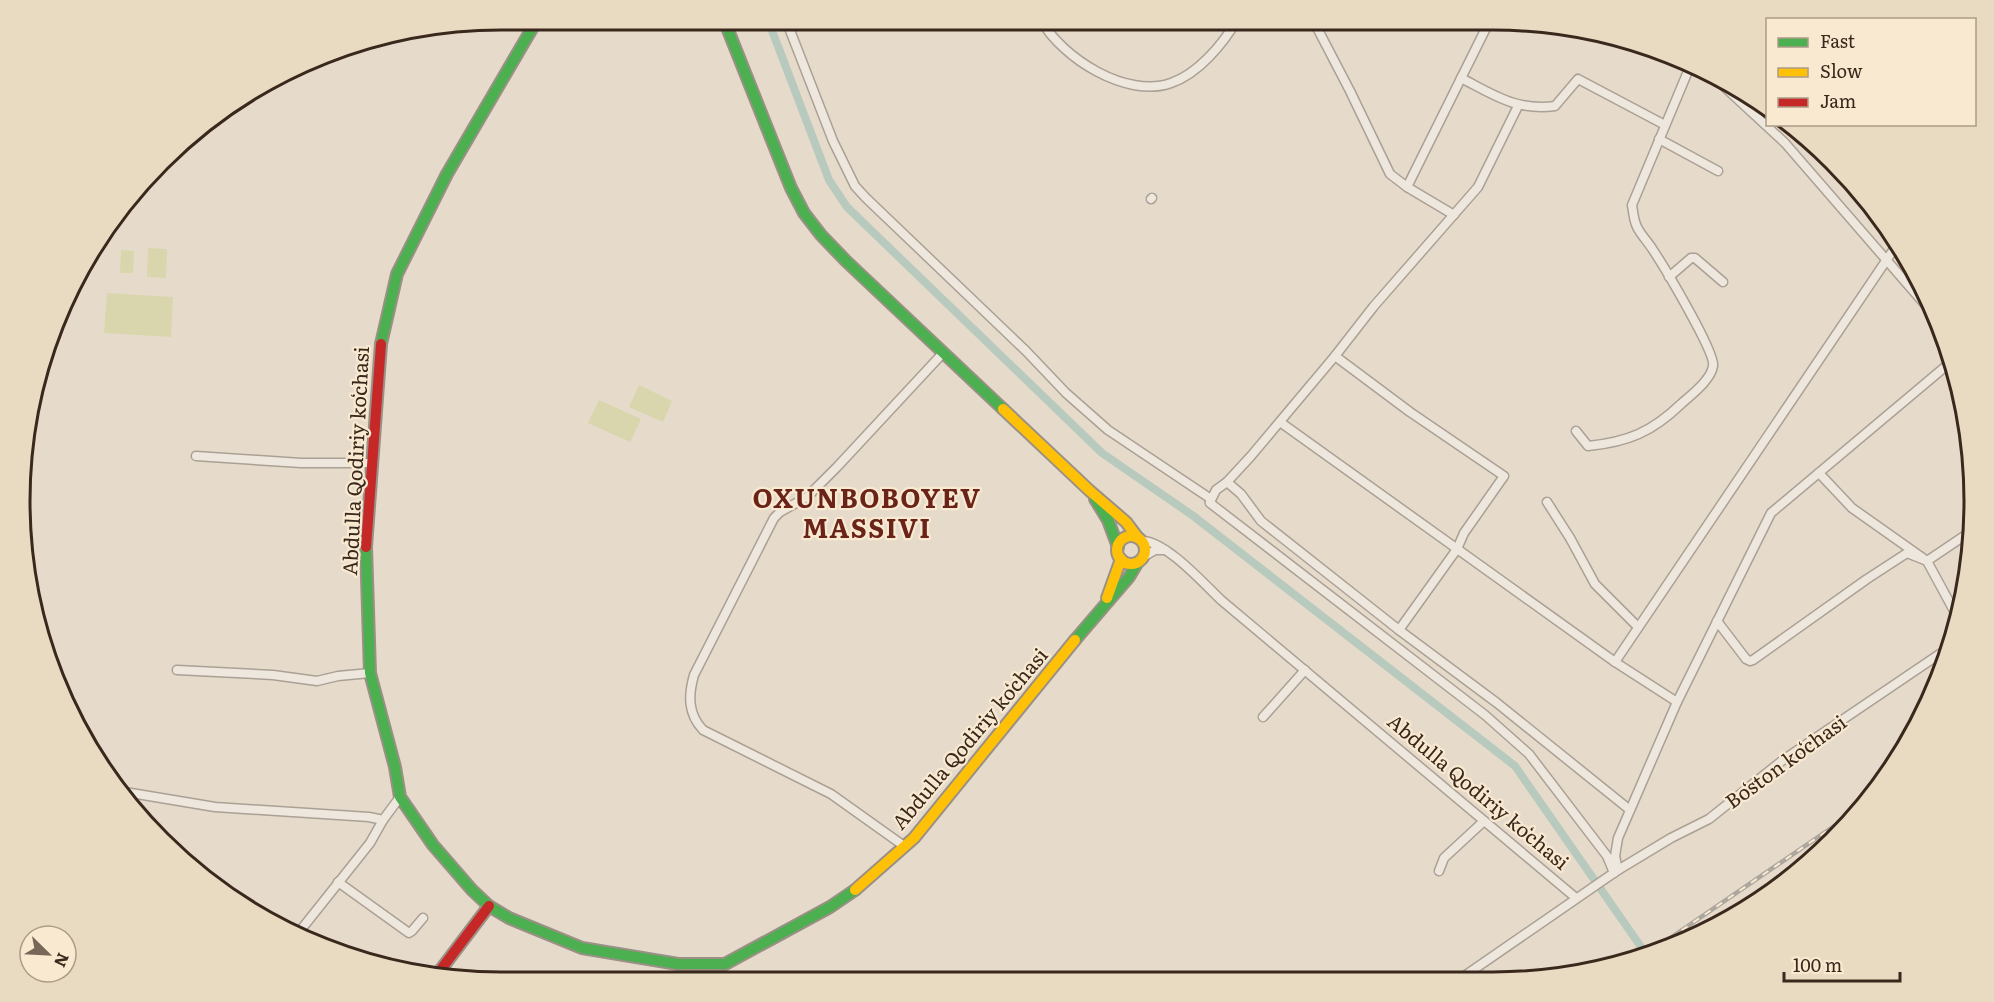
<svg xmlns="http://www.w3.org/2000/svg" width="1994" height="1002" viewBox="0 0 1994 1002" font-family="Literata,serif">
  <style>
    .green { fill: #d9d5ac }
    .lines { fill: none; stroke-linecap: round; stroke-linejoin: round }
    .canal { stroke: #b7cabd; stroke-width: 8 }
    .street-casing { stroke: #aba094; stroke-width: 11 }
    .fast-casing { stroke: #9a9085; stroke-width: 14 }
    .slow-casing { stroke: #9a9085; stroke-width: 14 }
    .jam-casing { stroke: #9a9085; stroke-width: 14 }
    .street { stroke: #ede7de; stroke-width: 8 }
    .fast { stroke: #4caf50; stroke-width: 10 }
    .slow { stroke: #ffc107; stroke-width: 10 }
    .jam { stroke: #c62828; stroke-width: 10 }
    .rail-casing { stroke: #aca69e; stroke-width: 4.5 }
    .rail { stroke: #f8e9d0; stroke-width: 2; stroke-dasharray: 7; stroke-linecap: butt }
    .labels { text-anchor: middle; stroke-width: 4.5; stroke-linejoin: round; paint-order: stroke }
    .street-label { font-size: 20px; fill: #3a281c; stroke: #f8e9d0 }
    .district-label { font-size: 26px; font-weight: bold; letter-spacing: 1.5px; fill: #6a2318; stroke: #f8e9d0 }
    .rim { fill: none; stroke: #3a281c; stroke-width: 3 }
  </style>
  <rect width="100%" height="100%" fill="#e6dbcb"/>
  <!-- green -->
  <g class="green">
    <path d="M148 248 167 249 166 278 147 277Z"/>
    <path d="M121 250 134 251 133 273H120Z"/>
    <path d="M107 293 173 297 171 337 104 333Z"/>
    <path d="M639 385 672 401 663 422 629 407Z"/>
    <path d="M599 400 641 419 630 442 588 423Z"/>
  </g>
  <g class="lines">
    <!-- canal -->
    <path class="canal" d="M768 20 829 180 847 207 1102 453 1192 515 1515 766 1646 954"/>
    <defs>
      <g id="street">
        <path d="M786 20 833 141 855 186 866 198 1026 351 1066 393 1108 430 1211 499"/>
        <path d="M1041 20C1062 58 1127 99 1171 83 1198 74 1223 44 1237 20"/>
        <path d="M1313 20 1350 91 1390 174 1407 187 1454 215"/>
        <path d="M1705 69 1785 143 1935 316"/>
        <path d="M1461 78C1494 95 1516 111 1555 106L1578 79 1665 125"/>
        <path d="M1659 139 1718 171"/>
        <path d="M1407 187 1490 20"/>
        <path d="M1151 199 1152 198"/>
        <path d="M1669 277 1691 258H1695L1723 282"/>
        <path d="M1335 356 1410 412 1504 476 1464 533 1457 549 1399 630"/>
        <path d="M1280 422 1615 662"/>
        <path d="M1576 431 1588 446C1628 442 1652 432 1681 404 1691 395 1711 380 1713 366 1716 353 1663 265 1653 250 1648 242 1641 235 1637 227 1634 221 1633 212 1632 205L1691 64"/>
        <path d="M196 456 301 463H371"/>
        <path d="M1819 473 1852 508 1927 561 1973 530"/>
        <path d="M1227 482 1241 494 1261 521 1399 630 1497 703 1630 810"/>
        <path d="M1210 502 1216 490 1227 482 1251 456 1335 356 1374 306 1478 187 1518 106"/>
        <path d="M1547 502 1570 538 1595 584 1638 627"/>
        <path d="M1210 503 1485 715 1529 754 1607 856 1614 873"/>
        <path d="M1141 541C1164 539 1204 584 1221 600L1576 898"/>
        <path d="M1143 557 1155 550H1165"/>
        <path d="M1717 621 1746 659 1750 661 1753 660 1867 579 1907 553 1927 561 1959 620"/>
        <path d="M177 670 273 675 317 681 338 676 370 673"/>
        <path d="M1677 702 1615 662 1898 243"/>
        <path d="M1263 717 1305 670"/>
        <path d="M125 792 215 807 369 817 383 820 400 797"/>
        <path d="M904 846 831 794 703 730C688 714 688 696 694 675L774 518 780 512 807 497 837 467 943 353"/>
        <path d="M1618 870 1615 856 1618 838 1677 702 1771 513 1952 361"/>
        <path d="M1439 871 1444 858 1484 821"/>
        <path d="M338 882 409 933 412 931 423 918"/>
        <path d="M296 936 370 843 383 820"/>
        <path d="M1460 979 1618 870 1671 838 1709 819 1783 760 1950 647"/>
      </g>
      <g id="fast">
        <path d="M724 20 791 188 804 213 821 235 846 261 1003 409"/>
        <path d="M381 344 397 274 447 174 537 20"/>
        <path d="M1095 499 1108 520 1118 547"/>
        <path d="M366 547 370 673 395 767 400 797 433 845 472 890 489 906 509 918 582 948 678 964H725L830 907 855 890"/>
        <path d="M1075 640 1129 577 1138 562"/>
      </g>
      <g id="slow">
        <path d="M1003 409 1090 491 1126 522 1138 538"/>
        <circle cx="1131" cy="550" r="14"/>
        <path d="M1107 598 1121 559"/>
        <path d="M855 890 914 838 1075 640"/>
      </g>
      <g id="jam">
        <path d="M366 547 381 344"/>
        <path d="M436 976 489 906"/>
      </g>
    </defs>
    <!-- street casing -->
    <use href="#street" class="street-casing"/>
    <!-- fast casing -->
    <use href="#fast" class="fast-casing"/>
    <!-- slow casing -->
    <use href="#slow" class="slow-casing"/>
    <!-- jam casing -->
    <use href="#jam" class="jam-casing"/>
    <!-- street -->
    <use href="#street" class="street"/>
    <!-- fast -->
    <use href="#fast" class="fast"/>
    <!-- slow -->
    <use href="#slow" class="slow"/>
    <!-- jam -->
    <use href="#jam" class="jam"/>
    <defs>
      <path id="rail" d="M1647 954 1862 807"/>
    </defs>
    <!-- rail casing -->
    <use href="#rail" class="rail-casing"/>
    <!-- rail -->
    <use href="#rail" class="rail"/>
  </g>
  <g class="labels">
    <!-- street labels -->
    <g class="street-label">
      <text transform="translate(356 461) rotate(-87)" y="7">Abdulla Qodiriy koʻchasi</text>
      <text transform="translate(970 739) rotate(-50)" y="7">Abdulla Qodiriy koʻchasi</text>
      <text transform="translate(1786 762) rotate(-36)" y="7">Boʻston koʻchasi</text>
      <text transform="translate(1478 792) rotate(40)" y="7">Abdulla Qodiriy koʻchasi</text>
    </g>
    <!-- district labels -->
    <g class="district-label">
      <text x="867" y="508">OXUNBOBOYEV<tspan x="867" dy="30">MASSIVI</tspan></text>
    </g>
  </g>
  <!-- crop -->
  <path d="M0 0H1994V1002H0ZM501 30H1493A471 471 0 0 1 1964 501V501A471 471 0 0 1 1493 972H501A471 471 0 0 1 30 501V501A471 471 0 0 1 501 30Z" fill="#e9dac2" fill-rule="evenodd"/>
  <path class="rim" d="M501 30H1493A471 471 0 0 1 1964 501V501A471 471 0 0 1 1493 972H501A471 471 0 0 1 30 501V501A471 471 0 0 1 501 30Z"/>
  <!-- legend -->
  <rect x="1766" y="18" width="210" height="108" fill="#f8e9d0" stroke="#ac9c88" stroke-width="1.5"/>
  <rect x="1778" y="38" width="30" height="9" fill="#4caf50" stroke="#ac9c88" stroke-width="1.5"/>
  <text x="1820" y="48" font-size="18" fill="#3a281c">Fast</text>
  <rect x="1778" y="68" width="30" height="9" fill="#ffc107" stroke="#ac9c88" stroke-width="1.5"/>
  <text x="1820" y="78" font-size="18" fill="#3a281c">Slow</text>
  <rect x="1778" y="98" width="30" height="9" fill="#c62828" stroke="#ac9c88" stroke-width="1.5"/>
  <text x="1820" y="108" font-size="18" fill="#3a281c">Jam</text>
  <!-- north arrow -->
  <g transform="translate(48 954) rotate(114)"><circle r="28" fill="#f8e9d0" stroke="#ac9c88" stroke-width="1.5"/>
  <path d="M0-4.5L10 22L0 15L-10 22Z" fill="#766759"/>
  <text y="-9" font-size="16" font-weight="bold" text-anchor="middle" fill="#3a281c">N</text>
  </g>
  <!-- scale -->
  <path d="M1784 972v9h116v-9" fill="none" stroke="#3a281c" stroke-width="3"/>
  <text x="1793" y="972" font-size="18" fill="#3a281c" stroke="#f8e9d0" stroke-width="4.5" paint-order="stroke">100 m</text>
</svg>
